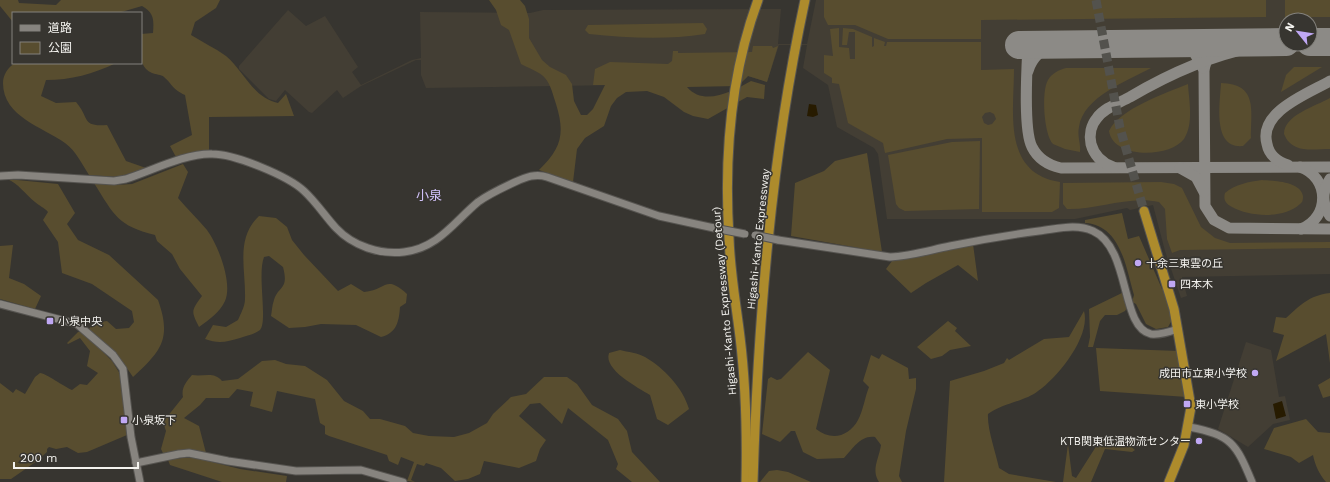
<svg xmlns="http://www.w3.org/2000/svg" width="1330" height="482" viewBox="0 0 1330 482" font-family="'Work Sans','Noto Sans JP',sans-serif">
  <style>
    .built { fill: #433e34; fill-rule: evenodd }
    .green { fill: #584d2f; fill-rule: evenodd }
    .water { fill: #271b00 }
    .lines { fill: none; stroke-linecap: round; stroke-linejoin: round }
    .taxiway { stroke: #8c8a86; stroke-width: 11 }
    .runway { stroke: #8c8a86; stroke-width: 28 }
    .highway-tunnel { stroke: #53524d; stroke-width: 9; stroke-dasharray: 9 4.5; stroke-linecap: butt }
    .secondary-casing { stroke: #565450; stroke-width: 9 }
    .highway-casing { stroke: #565450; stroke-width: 11 }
    .secondary { stroke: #87847f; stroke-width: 7 }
    .highway { stroke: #ad8b2c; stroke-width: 9 }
    .secondary-bridge-casing { stroke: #565450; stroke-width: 9; stroke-linecap: butt }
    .secondary-bridge { stroke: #87847f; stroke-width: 7 }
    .poi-dot { fill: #c0a8f4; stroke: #373530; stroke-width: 1.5 }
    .labels { text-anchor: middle; stroke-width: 3; stroke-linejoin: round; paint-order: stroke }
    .street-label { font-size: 11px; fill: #f4f3ef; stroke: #373530 }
    .poi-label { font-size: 11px; fill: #f4f3ef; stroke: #373530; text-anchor: start }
    .quarter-label { font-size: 13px; fill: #d4c4fd; stroke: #373530 }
  </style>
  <rect width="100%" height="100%" fill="#373530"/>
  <!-- built -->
  <g class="built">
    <path d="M816 0H1330V274L1182 277 1187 296 1181 298 1165 251 1153 205 1130 210 1127 208 1075 219H887L878 154 874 148 837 127 828 85 803 68 807 45H779L767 82 748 76 738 86 683 84 426 88 421 75V60H416L361 86 343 98 337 90 312 113 309 112 285 90 276 101 269 99 239 69V66L288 10 306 26 325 16 358 67 352 72 361 85 412 60 421 58 420 12 530 13 543 10 781 9 778 44H807ZM1286 20H1310V44H1286Z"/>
    <path d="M1246 342 1271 350 1279 397 1285 396 1290 420 1273 424 1248 447 1218 429Z"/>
  </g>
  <!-- green -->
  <g class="green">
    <path d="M0 0H18L19 3 56 5 61 0H220L216 8 195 22 191 35C202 42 215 48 226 56 244 71 253 98 278 103L286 94 294 116 209 117V151L176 157 170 146 192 135 185 95C172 89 173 85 164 77 161 74 156 75 152 73 137 67 141 47 141 34L153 33C154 19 154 13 142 6L118 13H13V22L0 6Z"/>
    <path d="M489 0H520L525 6 529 19V38L542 60 550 67 566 75 572 84 574 101 581 115H587L593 109 605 85H593L595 69 610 62 668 64 672 61 673 51H678V53L752 52 753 46H772L773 48 778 46 767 82 748 76 738 86 687 87C704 107 733 91 751 81L765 85 764 99 747 97 708 119 693 116 684 112 664 97 647 91 626 92 617 98 611 106 604 126 585 138 577 149 573 182 539 170C562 148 565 133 556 104 553 95 551 85 545 78 540 72 528 68 521 64L509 30 501 25 496 10Z"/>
    <path d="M824 0H1266V17L981 20V39H888L855 25H828L824 17Z"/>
    <rect x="1285" y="0" width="45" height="17"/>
    <path d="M703 23 707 29 705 34C667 40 627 38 589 34L585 30 588 25Z"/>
    <path d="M839 28V47L849 48 850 59H855V32H849L847 45H842L843 28 853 29 872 37V47L874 46V38L885 42 884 46H886L887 42H981V70L1014 69C1014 112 1002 173 1060 182L1059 208 1052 212H982V138L947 139 885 153 883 143 848 123 839 84 832 83V78L824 73V55L833 56 830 29ZM990 112 994 114 996 119 992 124 988 125 984 123 982 117 985 113Z"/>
    <path d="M15 63H116C93 74 71 80 46 80L41 96 56 103 76 102C90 118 81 127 107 125L126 161 146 168 118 177 89 175C82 164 76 151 65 143 43 127 3 117 3 83 3 75 8 67 15 63Z"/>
    <path d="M1294 67H1322L1281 92 1286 75Z"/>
    <path d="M1066 68H1151C1127 81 1083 97 1079 127 1077 136 1081 144 1080 152L1065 149 1053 144C1044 135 1041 91 1048 80 1052 73 1059 70 1066 68Z"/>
    <path d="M1221 83C1258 84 1251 110 1251 138L1243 146C1212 149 1220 103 1221 83Z"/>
    <path d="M1188 84C1189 101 1194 124 1184 139 1170 158 1113 159 1109 131 1119 109 1166 93 1188 84Z"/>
    <path d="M1330 98V149C1313 149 1292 154 1284 134 1284 115 1316 106 1330 98Z"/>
    <path d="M980 141 979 209 905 211 899 208 896 204 888 155 952 142Z"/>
    <path d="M867 153 882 252 791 236 795 183 824 171 835 161Z"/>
    <path d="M183 164 188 172 178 198C187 209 198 219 207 230 218 245 233 283 225 301 220 312 209 320 199 327 191 311 191 311 202 296L180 269 172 254 157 241 155 235C118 226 114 215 94 183L116 185 132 184Z"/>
    <path d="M7 179 58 184 75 213 67 224 78 240 109 255 158 300C172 339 161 351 133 377L120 358 89 329 94 323 107 321 116 329 129 328 134 322 132 311 92 284 62 273 58 242 43 220 48 212C44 207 39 206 35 202 25 194 19 184 7 179Z"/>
    <path d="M1262 180C1273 181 1300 181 1303 196 1303 199 1303 202 1300 204 1284 219 1250 217 1232 207 1226 204 1223 200 1225 193 1235 184 1249 182 1262 180Z"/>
    <path d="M1161 182 1174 184 1182 188 1201 227 1215 238 1230 243 1330 242V248L1180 250 1172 253 1167 239 1165 209 1159 202C1129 195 1097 210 1067 209L1063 204V183Z"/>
    <path d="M1122 213 1128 239 1139 236 1162 289H1164L1172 320 1168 327 1156 329 1146 324 1136 304 1132 302 1134 295C1126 268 1121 225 1085 223V220Z"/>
    <path d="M259 216 276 218 287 227 292 240 304 255 338 291 351 284 364 292C387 290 385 274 407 294L406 303 400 307C399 321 397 333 381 337L356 325 321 324 305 327 289 328 271 316C272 311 272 305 274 300 279 285 289 290 283 267L269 256 264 257C257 275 268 321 260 330 255 334 246 336 240 338 227 342 218 344 205 339L213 325 226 327 238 320C241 313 245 306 245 299 246 270 235 239 259 216Z"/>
    <path d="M973 244 978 281 958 265 926 283 911 293 886 269 892 261Z"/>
    <path d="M13 245 9 278 24 284 41 296 35 309 0 299V246Z"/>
    <path d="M1124 292 1128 306 1125 311 1117 315H1105L1100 321 1093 347H1088L1090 337 1089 309Z"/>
    <path d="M1330 293V363L1326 334 1276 361 1284 335 1273 332 1276 317 1286 318C1302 304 1308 296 1330 293Z"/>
    <path d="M1084 311C1091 336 1058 377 1038 391 1026 401 1003 403 988 414 987 429 996 453 999 468L1009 474 1056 482H944L950 381 984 371 1004 363 1007 358 1009 360 1044 339 1069 337Z"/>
    <path d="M948 321 957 328 955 331 971 346 950 350 942 356 931 359 917 347Z"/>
    <path d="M78 332H83L112 361 120 374 127 435 87 452 78 453 67 447 56 449 49 447 47 449V452L37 461 11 479H0V383L13 393 16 389 25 394 35 377 40 373C47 374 63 386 72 390L80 384 87 385 98 373 87 366 90 351 80 338 68 344 67 343Z"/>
    <path d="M1096 348 1179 351 1187 397 1100 391Z"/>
    <path d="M620 350C628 352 638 353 645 357 664 368 683 388 689 409L668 425 657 419 650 395C639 388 603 370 609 353Z"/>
    <path d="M808 352 830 370 816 429C831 441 849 437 858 420 863 411 865 397 869 387L863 381 871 355 879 359 882 354 908 368 909 379 916 378V389L906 431 899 476 902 482H879C871 469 879 459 881 445L875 437C860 435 853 449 844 458L817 459 803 452 795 431H791L780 442 762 434 768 379 771 377 777 380 781 379Z"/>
    <path d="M275 360 286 364 305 366 327 380 344 401 363 411 370 419H380L405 426 413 433 429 436 454 437 469 433 487 423 493 414 511 397 526 394 544 377H567L577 384 592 405 618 419 627 431 632 452 660 482H632L616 469 618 464 608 440 568 408 562 424 540 403 530 404 519 416 546 440 540 449 536 461 519 468 484 461 480 474 468 479 455 481 441 468 426 463 424 466 417 464 411 480 415 482 407 481 414 462 401 457 398 465 389 461 387 455 329 436 325 434V426L320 423 315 399 277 391 272 412 250 406 253 392 237 389 229 398H206L200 405 184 418 199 426 206 453 164 455 161 449 166 431 163 422 183 397C181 388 186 382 192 375 204 377 214 371 222 381L238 379 262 361Z"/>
    <path d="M1330 378V396L1323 398 1318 385Z"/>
    <path d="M1306 419 1318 432 1330 433V482H1326C1319 474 1315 465 1313 455L1299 463 1291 457 1264 449 1274 428Z"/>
    <path d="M1104 440 1128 444 1135 450 1132 452 1105 449 1091 482H1063L1068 444 1072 476 1076 478 1097 445Z"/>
    <path d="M182 458H196L240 469 287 476 286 482H222L170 465 168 460Z"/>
    <path d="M777 470 788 472 811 482H760L769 471Z"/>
  </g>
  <!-- water -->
  <g class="water">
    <path d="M809 104 816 105 818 115 813 117 807 116Z"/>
    <path d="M1282 401 1286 416 1276 419 1273 404Z"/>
  </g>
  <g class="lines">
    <!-- taxiway -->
    <g class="taxiway">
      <path d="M1286 42C1258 43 1208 33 1204 71L1205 206 1214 220 1229 228 1330 229"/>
      <path d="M1178 43 1194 52 1203 68"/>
      <path d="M1028 45C1027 67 1023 130 1032 147 1038 159 1048 165 1061 168L1330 167"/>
      <path d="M1028 71C1032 57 1043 48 1057 44"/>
      <path d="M1288 165C1278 162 1269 155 1267 144 1258 112 1307 94 1330 81"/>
      <path d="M1113 167C1102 163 1094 155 1091 144 1089 135 1091 125 1097 118 1104 108 1119 103 1130 97 1169 74 1208 56 1254 47"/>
      <path d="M1300 167C1330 177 1330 218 1301 229"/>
      <path d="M1180 168 1196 177 1204 192"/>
      <path d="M1330 179C1322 191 1322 204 1330 216"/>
    </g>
    <!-- runway -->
    <g class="runway">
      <path d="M1310 42H1330"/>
      <path d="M1019 45 1286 42"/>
    </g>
    <!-- highway-tunnel -->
    <path class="highway-tunnel" d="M1096 0 1120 128 1144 211"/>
    <defs>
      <g id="secondary">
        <path d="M0 176 18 175 114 181 126 179C151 171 186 153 212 154 235 154 288 176 304 191 316 202 325 216 336 228 353 246 380 255 404 252 438 248 454 222 478 202 489 194 502 188 515 182 526 177 536 173 547 177L659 216 714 228"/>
        <path d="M778 240 890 257C911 256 930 250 950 246 979 240 1009 235 1039 231 1057 229 1076 223 1093 231 1131 248 1120 328 1151 334 1160 335 1169 332 1178 329"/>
        <path d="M0 304 77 324 113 355 123 369 131 437 140 482"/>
        <path d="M1189 427C1231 435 1236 443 1252 482"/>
        <path d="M136 463 179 454 189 453 228 461 296 471 361 470 403 482"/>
      </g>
      <g id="highway">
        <path d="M1144 211 1174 309 1191 407 1184 445 1169 482"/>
        <path d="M746 482C747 433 746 386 740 337 736 304 730 271 729 238 724 158 730 76 758 0"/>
        <path d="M753 482C758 321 771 158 805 0"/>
      </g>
    </defs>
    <!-- secondary casing -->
    <use href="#secondary" class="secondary-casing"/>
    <!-- highway casing -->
    <use href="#highway" class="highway-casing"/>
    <!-- secondary -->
    <use href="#secondary" class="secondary"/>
    <!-- highway -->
    <use href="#highway" class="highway"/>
    <defs>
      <g id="secondary-bridge">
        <path d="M714 228 745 234"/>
        <path d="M755 235 778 240"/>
      </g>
    </defs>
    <!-- secondary-bridge casing -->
    <use href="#secondary-bridge" class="secondary-bridge-casing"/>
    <!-- secondary-bridge -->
    <use href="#secondary-bridge" class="secondary-bridge"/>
  </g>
  <!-- markers -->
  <g class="poi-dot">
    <circle cx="1138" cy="263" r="4"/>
    <rect x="1168" y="280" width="8" height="8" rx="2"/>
    <rect x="46" y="317" width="8" height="8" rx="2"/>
    <circle cx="1255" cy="373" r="4"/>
    <rect x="1183" y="400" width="8" height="8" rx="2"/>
    <rect x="120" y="416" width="8" height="8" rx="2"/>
    <circle cx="1199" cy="441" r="4"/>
  </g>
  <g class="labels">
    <!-- street labels -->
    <g class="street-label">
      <text transform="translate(758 239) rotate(-84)" y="4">Higashi-Kanto Expressway</text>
      <text transform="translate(724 301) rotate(-95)" y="4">Higashi-Kanto Expressway (Detour)</text>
    </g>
    <!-- poi labels -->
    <g class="poi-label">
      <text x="1146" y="267">十余三東雲の丘</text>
      <text x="1180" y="288">四本木</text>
      <text x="58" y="325">小泉中央</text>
      <text x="1247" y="377" text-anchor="end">成田市立東小学校</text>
      <text x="1195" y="408">東小学校</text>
      <text x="132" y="424">小泉坂下</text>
      <text x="1191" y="445" text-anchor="end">KTB関東低温物流センター</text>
    </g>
    <!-- quarter labels -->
    <g class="quarter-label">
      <text x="429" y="200">小泉</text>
    </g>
  </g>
  <!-- legend -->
  <rect x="12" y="12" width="130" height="52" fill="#373530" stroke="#83817c"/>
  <rect x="20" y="25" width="20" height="6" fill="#87847f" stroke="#83817c"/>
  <text x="48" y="32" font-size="12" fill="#f4f3ef">道路</text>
  <rect x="20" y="42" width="20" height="12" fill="#584d2f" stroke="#83817c"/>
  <text x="48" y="52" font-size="12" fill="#f4f3ef">公園</text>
  <!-- north arrow -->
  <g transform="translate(1298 32) rotate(300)"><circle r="19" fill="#373530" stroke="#83817c"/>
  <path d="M0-3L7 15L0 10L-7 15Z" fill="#c0a8f4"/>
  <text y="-6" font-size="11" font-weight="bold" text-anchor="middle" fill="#f4f3ef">N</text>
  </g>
  <!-- scale -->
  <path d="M14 462v6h124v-6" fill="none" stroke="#f4f3ef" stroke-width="2"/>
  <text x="20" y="462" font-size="12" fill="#f4f3ef" stroke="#373530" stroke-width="3" paint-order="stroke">200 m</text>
</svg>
